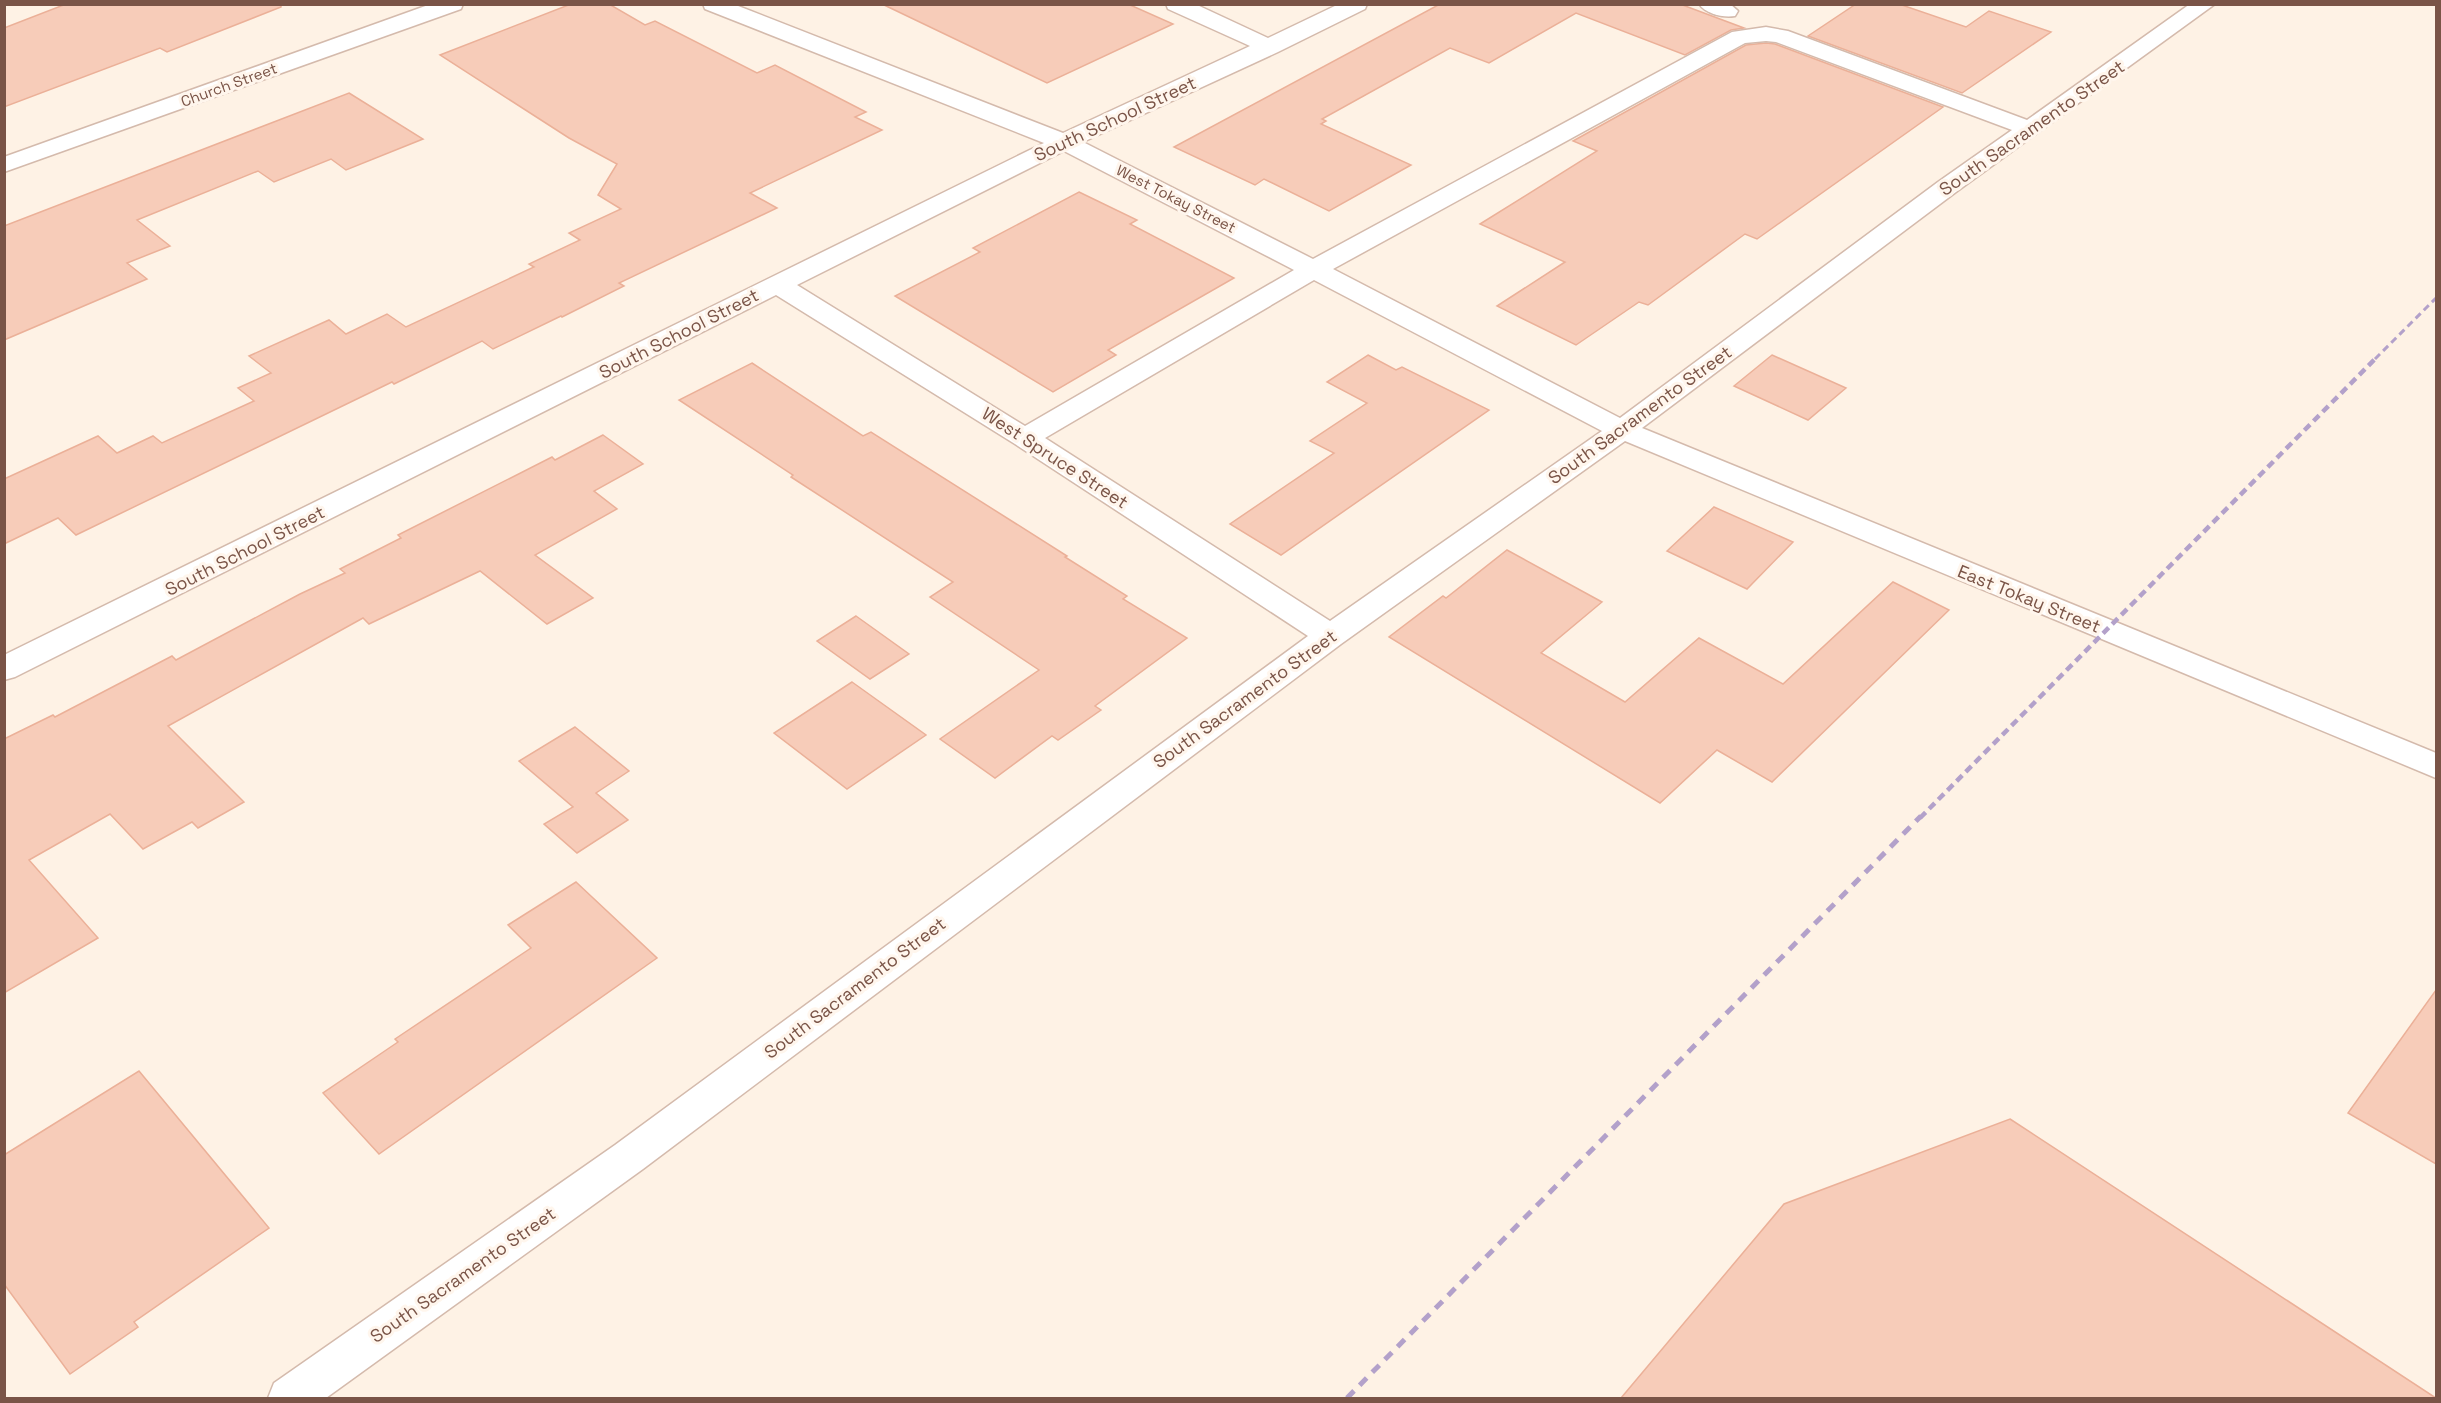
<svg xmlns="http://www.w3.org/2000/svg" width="2441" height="1403" viewBox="0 0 2441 1403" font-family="'Space Grotesk',sans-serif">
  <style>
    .building { fill: #f7ccb9; stroke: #ebb098; stroke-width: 1.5 }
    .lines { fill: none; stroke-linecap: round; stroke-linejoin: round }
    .minor-casing { stroke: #d4baac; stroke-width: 3 }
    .minor { fill: #fff; fill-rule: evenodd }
    .rail-far2 { stroke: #b3a1ca; stroke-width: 3; stroke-dasharray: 7 4.5; stroke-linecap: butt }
    .rail-far1 { stroke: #b3a1ca; stroke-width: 4.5; stroke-dasharray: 8 5; stroke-linecap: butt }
    .rail { stroke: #b3a1ca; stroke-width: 5; stroke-dasharray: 10 8; stroke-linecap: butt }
    .labels { text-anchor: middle; stroke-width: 6; stroke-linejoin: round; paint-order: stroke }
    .far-street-label { font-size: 15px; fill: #7a5447; stroke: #fff6ed }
    .street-label { font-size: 18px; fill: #7a5447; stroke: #fff6ed }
  </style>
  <rect width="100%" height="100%" fill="#fef2e5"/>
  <!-- building -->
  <g class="building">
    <path d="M66 4H281V7L167 52 160 48 4 107V28Z"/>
    <path d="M571 4H609L645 25 655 21 757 73 775 65 866 112 855 117 882 130 750 193 777 208 619 283 624 286 562 317 561 316 493 349 482 341 394 384 392 382 76 535 58 518 4 544V479L98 436 117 453 153 436 162 443 254 401 238 388 271 373 249 356 329 320 346 334 387 314 406 327 534 267 529 264 580 240 569 233 621 209 598 195 617 164 569 138 440 55Z"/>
    <path d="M882 4H1128L1173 24 1047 83Z"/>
    <path d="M1440 4H1680L1744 28 1731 30 1685 55 1576 13 1489 63 1450 48 1322 119 1326 121 1321 124 1411 165 1329 211 1264 179 1255 185 1174 147Z"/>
    <path d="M1856 4H1899L1966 27 1989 11 2051 32 1962 93 1808 36Z"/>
    <path d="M1766 43 1775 44 1943 107 1757 239 1745 234 1648 305 1639 302 1576 345 1497 306 1565 262 1480 224 1597 151 1573 141 1746 45Z"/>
    <path d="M349 93 423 139 346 170 331 159 274 182 258 171 137 220 170 246 127 263 147 279 4 340V226Z"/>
    <path d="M1079 192 1137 220 1130 224 1234 278 1108 350 1116 355 1053 392 895 296 980 252 973 248Z"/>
    <path d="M1368 355 1396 370 1402 367 1489 410 1281 555 1230 524 1334 453 1310 441 1367 403 1327 382Z"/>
    <path d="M1772 355 1846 388 1808 420 1734 386Z"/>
    <path d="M752 363 863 436 871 432 1067 556 1065 557 1127 596 1123 599 1187 638 1095 706 1101 710 1058 740 1052 736 995 778 940 739 1039 670 930 597 953 582 791 477 793 475 679 400Z"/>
    <path d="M603 435 643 464 594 491 617 509 535 555 593 598 547 624 480 571 369 624 363 618 168 726 244 802 198 828 192 822 143 849 110 814 29 860 98 938 4 993V739L53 715 55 717 172 656 176 660 300 594 345 573 340 569 401 538 398 535 552 457 555 460Z"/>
    <path d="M1714 507 1793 542 1747 589 1667 551Z"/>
    <path d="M1507 550 1602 602 1541 653 1625 702 1699 638 1783 684 1893 582 1949 610 1772 782 1717 750 1660 803 1389 637 1443 596 1446 598Z"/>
    <path d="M856 616 909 654 870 679 817 641Z"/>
    <path d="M852 682 926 735 847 789 774 733Z"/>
    <path d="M575 727 629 771 596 793 628 820 577 853 544 824 573 807 519 761Z"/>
    <path d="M576 882 657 958 379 1154 323 1093 398 1042 395 1039 531 948 508 925Z"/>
    <path d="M2436 990V1164L2348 1113Z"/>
    <path d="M139 1071 269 1228 134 1322 138 1327 70 1374 4 1284V1155Z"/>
    <path d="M2010 1119 2436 1398H1621L1784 1204Z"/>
  </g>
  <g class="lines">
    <defs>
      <g id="minor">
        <path d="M431 4H463L461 9 4 172V157Z"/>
        <path d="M703 4H733L1063 133 1250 46 1168 9 1166 4H1195L1268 38 1339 4H1367L1365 9 1278 52 1083 142 1313 259 1732 32 1766 27 1788 31 2027 120 2190 4H2215L1956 192 1642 428 2436 753V778L1625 441 1341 644 643 1169 326 1398H268L274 1383 615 1145 1308 636 1015 444 776 295 15 677 4 680V655L1044 143 705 9ZM1766 41 1776 42 2012 130 1938 182 1620 418 1333 269 1745 43ZM1064 151 1294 270 1025 426 797 285ZM1314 280 1602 431 1330 621 1045 438Z"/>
        <path d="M1699 4H1730L1738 11 1735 16C1723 18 1706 14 1699 4Z"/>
      </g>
    </defs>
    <!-- minor casing -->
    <use href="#minor" class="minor-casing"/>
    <!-- minor -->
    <use href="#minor" class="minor"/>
    <!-- rail-far2 -->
    <path class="rail-far2" d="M2375 359 2436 298"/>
    <!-- rail-far1 -->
    <path class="rail-far1" d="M1920 818 2376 358"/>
    <!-- rail -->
    <path class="rail" d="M1347 1398 1921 816"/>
  </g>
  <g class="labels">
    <!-- far-street labels -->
    <g class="far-street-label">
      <text transform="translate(229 85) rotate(-20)" y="5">Church Street</text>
      <text transform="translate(1176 199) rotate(27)" y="5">West Tokay Street</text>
    </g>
    <!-- street labels -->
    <g class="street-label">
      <text transform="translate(1115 119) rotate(-25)" y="6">South School Street</text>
      <text transform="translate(2032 128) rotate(-35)" y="6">South Sacramento Street</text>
      <text transform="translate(679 334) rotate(-27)" y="6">South School Street</text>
      <text transform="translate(1640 415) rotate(-36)" y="6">South Sacramento Street</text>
      <text transform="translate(1055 458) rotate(33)" y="6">West Spruce Street</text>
      <text transform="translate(245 551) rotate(-27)" y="6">South School Street</text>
      <text transform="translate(2029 599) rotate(22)" y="6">East Tokay Street</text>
      <text transform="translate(1245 699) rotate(-36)" y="6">South Sacramento Street</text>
      <text transform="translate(855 988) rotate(-37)" y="6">South Sacramento Street</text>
      <text transform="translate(463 1275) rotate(-35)" y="6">South Sacramento Street</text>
    </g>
  </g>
  <!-- border -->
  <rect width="2441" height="1403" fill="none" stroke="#7a5447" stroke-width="12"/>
</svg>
